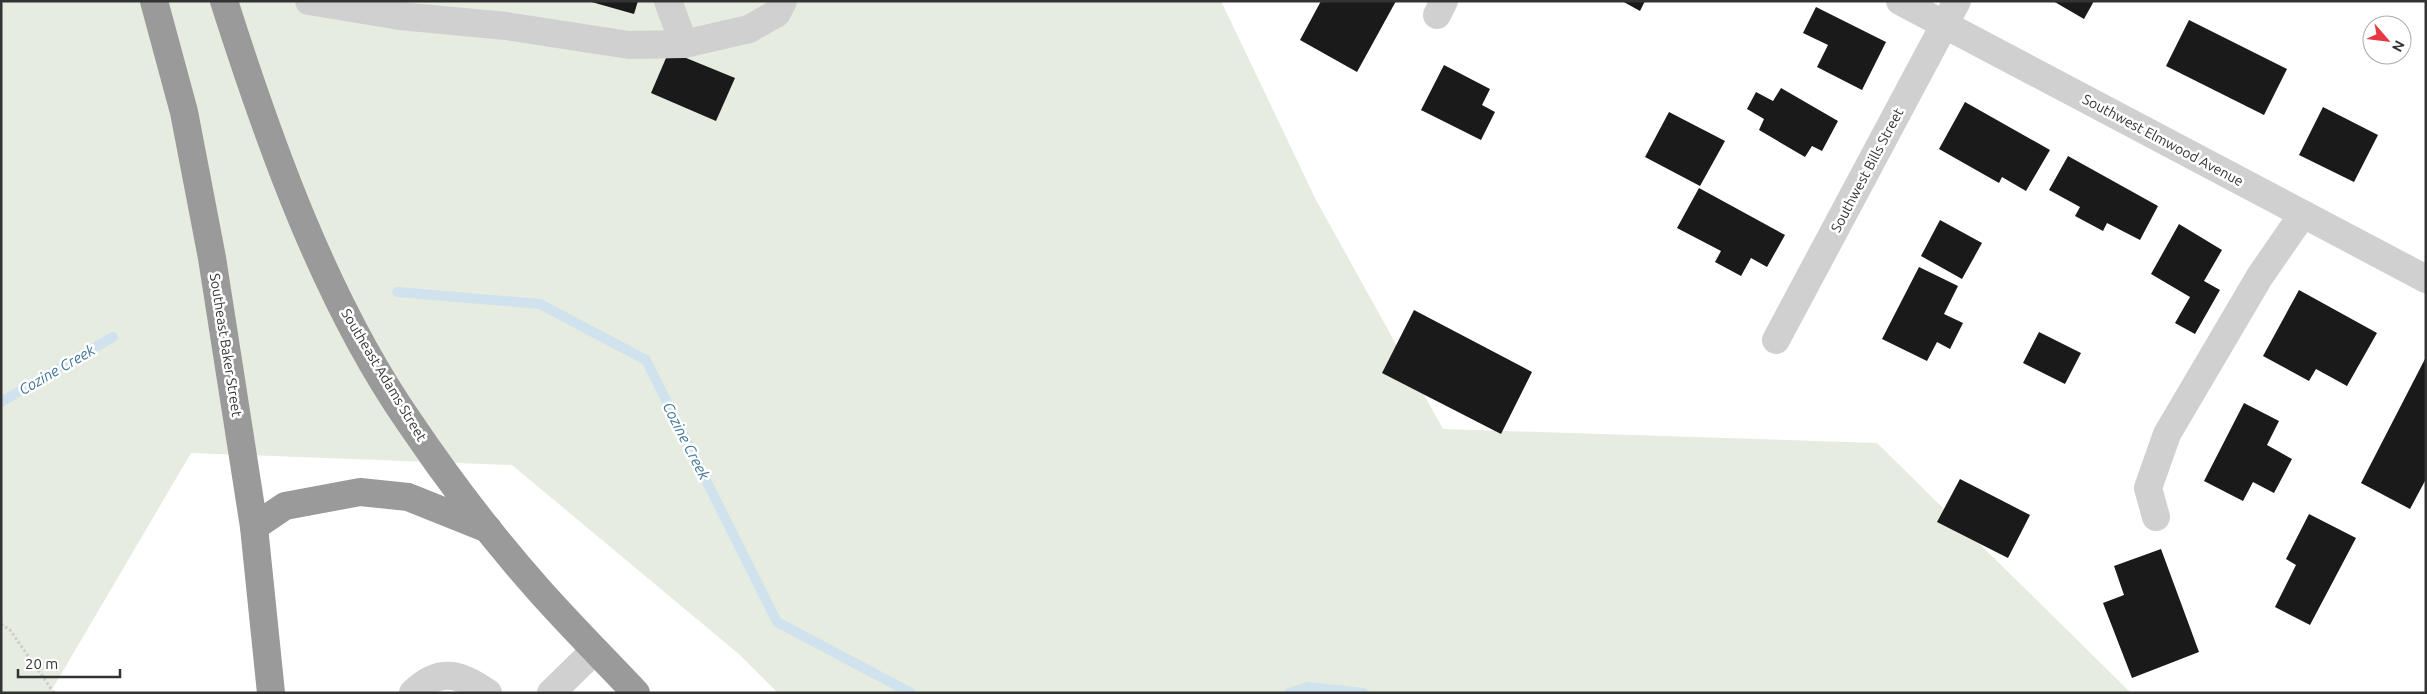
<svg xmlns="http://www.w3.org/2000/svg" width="2427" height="694" viewBox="0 0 2427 694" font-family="Ubuntu,sans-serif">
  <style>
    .green { fill: #e6ecdf }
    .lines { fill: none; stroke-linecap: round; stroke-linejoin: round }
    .stream { stroke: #cfe2ee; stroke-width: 10 }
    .building { fill: #1a1a1a }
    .path { stroke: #cdcdcd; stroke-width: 3; stroke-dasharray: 2.5 2.5; stroke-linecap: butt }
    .minor { stroke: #d0d0d0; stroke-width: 28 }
    .highway { stroke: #9a9a9a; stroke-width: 28 }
    .labels { text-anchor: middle; stroke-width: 5; stroke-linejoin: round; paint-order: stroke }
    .street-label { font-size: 14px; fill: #333; stroke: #fff }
    .water-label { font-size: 15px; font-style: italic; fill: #3f7597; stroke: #fff }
  </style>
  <rect width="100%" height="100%" fill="#fff"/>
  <!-- green -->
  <path class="green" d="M1 1H1221L1316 200 1443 429 1877 443 2131 693H778L740 655 512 465 191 453 50 693H1Z"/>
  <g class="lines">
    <!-- stream -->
    <g class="stream">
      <path d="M397 292 540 304 646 360 777 622 911 693"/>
      <path d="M1 402 113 337"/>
      <path d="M1289 693 1308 687 1364 693"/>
    </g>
  </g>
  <!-- building -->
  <g class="building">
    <path d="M588 1H638L634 14Z"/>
    <path d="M1321 1H1396L1357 72 1300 40Z"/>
    <path d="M1622 1H1645L1640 11Z"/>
    <path d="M2053 1H2094L2084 19Z"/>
    <path d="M1816 7 1886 42 1862 90 1817 67 1828 45 1803 33Z"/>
    <path d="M2189 20 2287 69 2264 115 2166 66Z"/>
    <path d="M669 51 735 78 716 121 651 93Z"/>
    <path d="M1444 65 1490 89 1482 105 1495 112 1481 140 1421 110Z"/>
    <path d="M1781 88 1838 121 1822 151 1812 146 1805 157 1759 130 1764 119 1747 109 1756 92 1773 101Z"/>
    <path d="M1965 102 2050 150 2026 191 2002 177 1999 183 1939 149Z"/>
    <path d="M2323 107 2378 135 2354 182 2299 155Z"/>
    <path d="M1669 112 1725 141 1700 186 1645 157Z"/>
    <path d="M2068 156 2158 206 2140 240 2107 223 2103 231 2075 216 2080 207 2049 190Z"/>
    <path d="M1699 188 1785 235 1767 267 1751 258 1741 276 1715 262 1721 251 1677 228Z"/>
    <path d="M1940 220 1982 243 1962 279 1921 256Z"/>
    <path d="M2179 224 2222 250 2204 281 2220 290 2195 334 2175 323 2190 297 2151 274Z"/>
    <path d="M1919 267 1958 286 1944 314 1963 323 1950 349 1937 342 1927 361 1882 339Z"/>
    <path d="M2299 290 2377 333 2347 386 2316 369 2309 381 2263 356Z"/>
    <path d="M1414 310 1532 372 1501 434 1382 373Z"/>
    <path d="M2039 332 2081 353 2065 384 2023 363Z"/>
    <path d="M2426 357V479L2410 509 2361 483Z"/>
    <path d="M2244 403 2279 421 2267 445 2292 459 2274 493 2253 482 2243 501 2204 481Z"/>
    <path d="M1960 479 2030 515 2008 558 1937 522Z"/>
    <path d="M2309 514 2356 538 2310 625 2275 607 2296 565 2286 559Z"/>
    <path d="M2161 549 2199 652 2132 678 2103 603 2124 595 2114 566Z"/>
  </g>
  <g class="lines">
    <!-- path -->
    <path class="path" d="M1 624 10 630 54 693"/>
    <!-- minor -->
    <g class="minor">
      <path d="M309 1 400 16 506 26 629 45 684 44 749 29 777 13 783 1"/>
      <path d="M668 1 684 44"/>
      <path d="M1900 1 2426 279"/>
      <path d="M1437 15 1444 1"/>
      <path d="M1776 340 1957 1"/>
      <path d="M2156 517 2148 488 2167 434 2260 276 2303 214"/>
      <path d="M413 693C439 667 460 673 488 693"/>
      <path d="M551 693 595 650"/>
    </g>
    <!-- highway -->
    <g class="highway">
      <path d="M154 1 184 112 212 258 254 527 271 693"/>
      <path d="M224 1C269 142 325 301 410 423 449 481 492 537 538 589 569 624 603 658 636 693"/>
      <path d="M254 527 285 506 360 492 408 497 488 529"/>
    </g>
  </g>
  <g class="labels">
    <!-- street labels -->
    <g class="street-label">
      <text transform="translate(2163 140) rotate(28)" y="5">Southwest Elmwood Avenue</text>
      <text transform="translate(1867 170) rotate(-62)" y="5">Southwest Bills Street</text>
      <text transform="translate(226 345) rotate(81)" y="5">Southeast Baker Street</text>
      <text transform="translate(384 375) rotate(59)" y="5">Southeast Adams Street</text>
    </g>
    <!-- water labels -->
    <g class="water-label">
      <text transform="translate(57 370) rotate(-30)" y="5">Cozine Creek</text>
      <text transform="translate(686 441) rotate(63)" y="5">Cozine Creek</text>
    </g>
  </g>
  <!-- border -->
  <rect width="2427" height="694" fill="none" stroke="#333333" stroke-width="5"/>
  <!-- north arrow -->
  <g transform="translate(2387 40) rotate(118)"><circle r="24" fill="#ffffff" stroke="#adadad"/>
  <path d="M0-4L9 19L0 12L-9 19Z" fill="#e63946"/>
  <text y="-8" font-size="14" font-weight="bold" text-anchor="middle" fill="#333333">N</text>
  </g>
  <!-- scale -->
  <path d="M18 669v8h102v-8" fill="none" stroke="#333333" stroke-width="2.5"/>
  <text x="25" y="669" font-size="15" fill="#333333" stroke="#ffffff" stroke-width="4" paint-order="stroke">20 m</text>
</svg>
